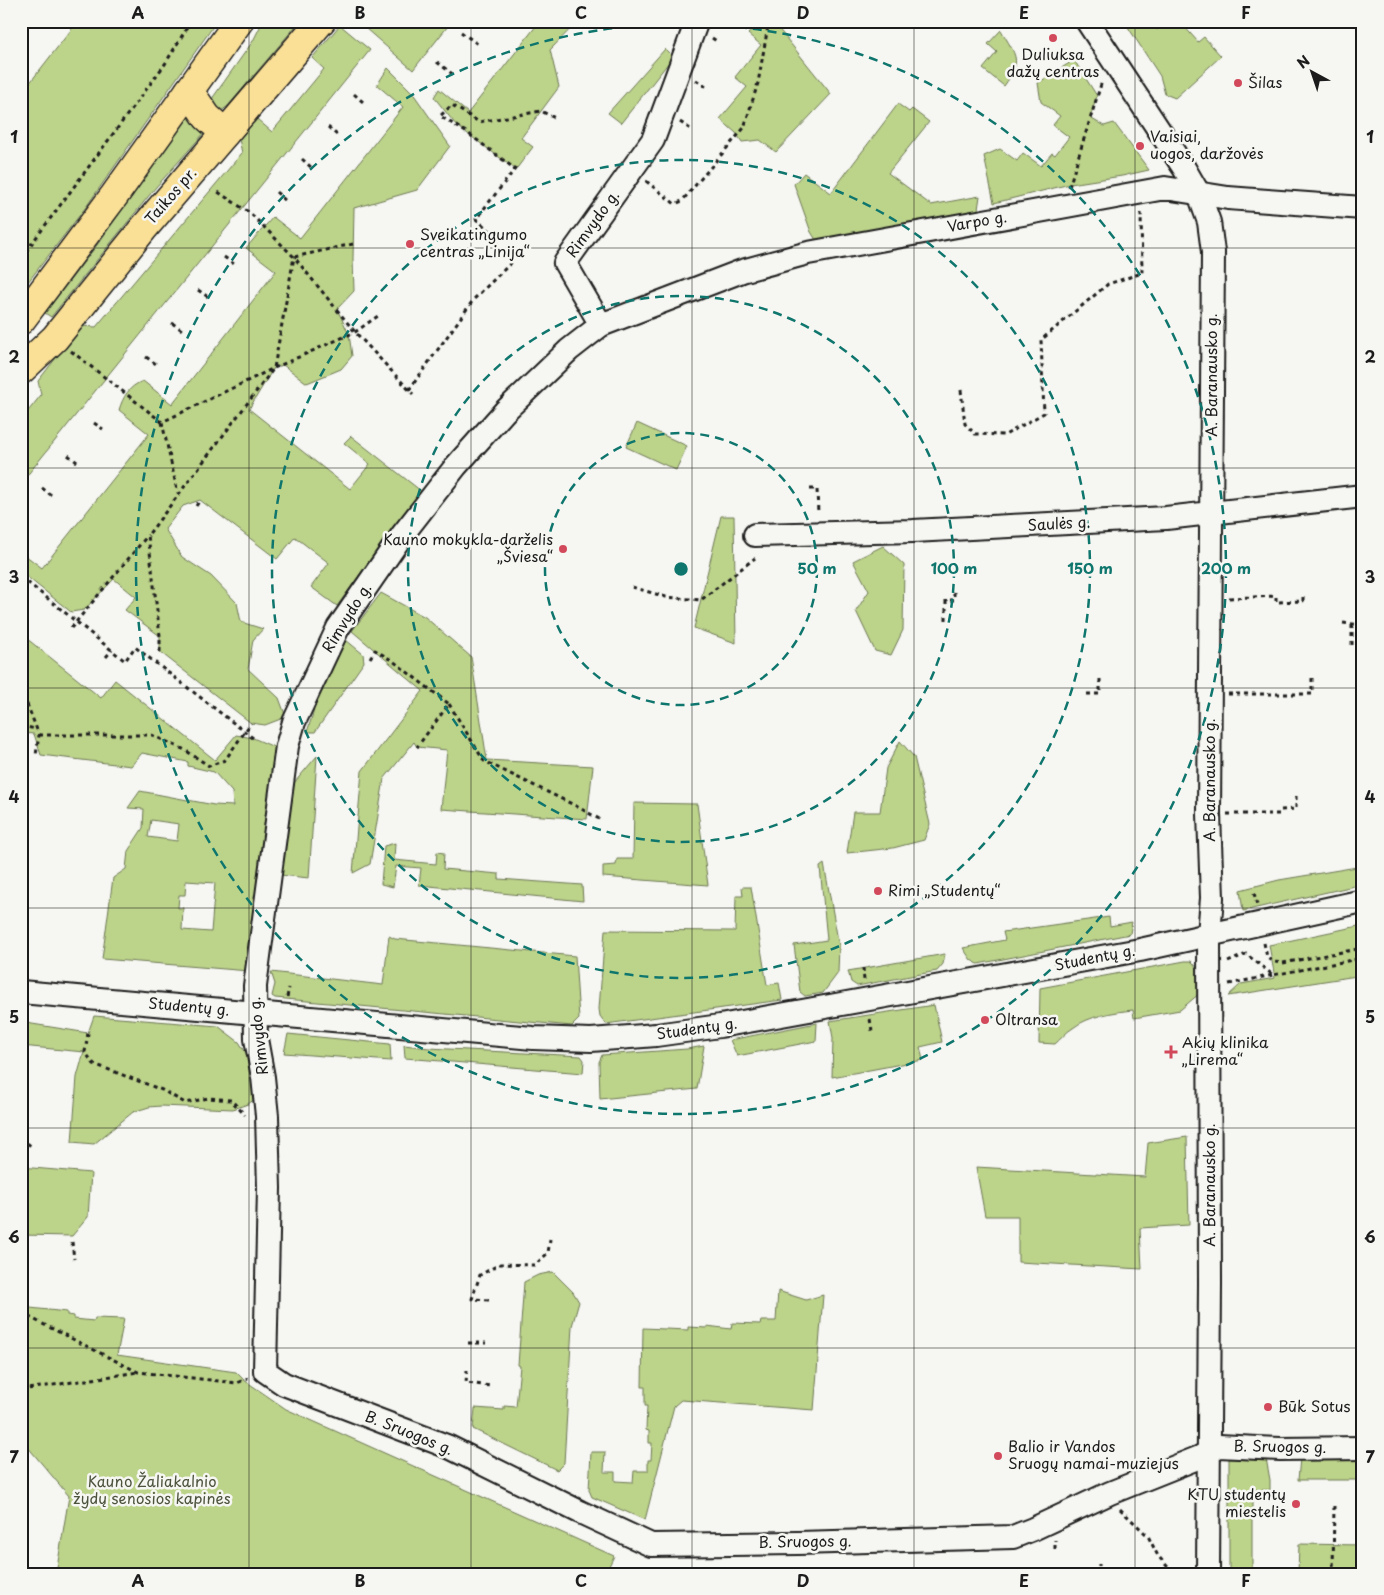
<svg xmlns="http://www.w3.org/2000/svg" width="1384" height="1595" viewBox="0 0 1384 1595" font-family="'Playpen Sans',sans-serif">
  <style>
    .green { fill: #bcd38a; stroke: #6c7853; fill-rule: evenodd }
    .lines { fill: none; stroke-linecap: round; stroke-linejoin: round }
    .minor-casing { stroke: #1c1c1c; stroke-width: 26 }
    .major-casing { stroke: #1c1c1c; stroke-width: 31 }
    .path { stroke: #1c1c1c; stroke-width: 3; stroke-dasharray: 4 4; stroke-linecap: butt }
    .minor { stroke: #f6f6f2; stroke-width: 22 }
    .major { stroke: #fadf96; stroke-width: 28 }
    .grid { fill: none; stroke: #1c1c1c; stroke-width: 1; stroke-opacity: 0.55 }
    .ring { fill: none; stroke: #0f766e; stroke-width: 2.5; stroke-dasharray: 9 6 }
    .poi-dot { fill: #d1495b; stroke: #f6f6f2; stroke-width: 2 }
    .labels { text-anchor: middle; stroke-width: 5; stroke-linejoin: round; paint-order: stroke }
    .poi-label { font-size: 15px; fill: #1c1c1c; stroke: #f6f6f2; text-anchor: start }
    .street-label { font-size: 15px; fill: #1c1c1c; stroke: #f6f6f2 }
    .park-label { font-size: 15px; fill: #4c533d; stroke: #f6f6f2 }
    .centre { fill: #0f766e; stroke: #f6f6f2; stroke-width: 2.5 }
    .ring-label { font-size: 15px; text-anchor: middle; font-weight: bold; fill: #0f766e; stroke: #f6f6f2; stroke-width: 5; stroke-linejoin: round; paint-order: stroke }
    .neatline { fill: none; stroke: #1c1c1c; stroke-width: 2 }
    .grid-label { font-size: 16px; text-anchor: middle; font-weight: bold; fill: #1c1c1c }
  </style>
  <rect width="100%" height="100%" fill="#f6f6f2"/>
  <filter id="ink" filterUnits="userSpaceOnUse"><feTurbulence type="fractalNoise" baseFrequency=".02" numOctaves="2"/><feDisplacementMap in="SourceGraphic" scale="10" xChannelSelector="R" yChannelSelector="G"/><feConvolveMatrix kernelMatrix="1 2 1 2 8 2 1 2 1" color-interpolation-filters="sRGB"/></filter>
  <g filter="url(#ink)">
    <!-- green -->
    <g class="green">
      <path d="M78 21H217L86 207 21 291V94Z"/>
      <path d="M263 21H300L228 106 217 114 209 103 253 41Z"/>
      <path d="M357 21H452L413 70Z"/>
      <path d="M540 21H578L550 50 559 87 521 138 533 147 517 168 515 169 456 125 434 97 439 89 468 113Z"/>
      <path d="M759 21H783L778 28 831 94 776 152 760 140 742 142 736 133 720 119 747 87 735 77 761 45 748 34Z"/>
      <path d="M1124 21H1167L1170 24 1174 21 1179 28 1183 25 1198 42 1204 37 1221 56 1175 98 1165 94 1160 76Z"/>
      <path d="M340 25 370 50 21 483V420L41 395 38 381 81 326 96 327 242 153 239 139 257 119 272 132 324 69 312 58Z"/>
      <path d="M1001 30C1016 56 1023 60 1004 86L983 69 997 52 988 44Z"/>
      <path d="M665 49 673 57 621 123 608 113Z"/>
      <path d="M1074 60 1097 96 1090 118 1104 126 1114 123 1149 170 1122 176 1070 184 994 203 984 156 1000 149 1017 161 1023 153 1041 166 1052 153 1055 155 1069 137 1053 125 1060 116 1041 102 1038 83Z"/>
      <path d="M388 68 412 92 450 146 417 190 354 208 353 259 354 291 337 309 349 334 352 356 341 369 307 383 283 365 274 368 270 374 249 409 350 489 370 464 344 443 351 436 421 491 337 606 311 587 329 563 295 537 277 559 200 500 183 506 165 529 182 557 211 576 237 603 241 622 263 629 253 640 248 669 279 698 286 717 265 725 251 723 160 652V636L125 610 136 597 114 579 84 610 71 612 21 572V552L42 568 149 434 119 410C123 397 129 386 143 381L172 404 276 271 246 248 273 217 300 238 403 107 377 85Z"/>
      <path d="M898 104 909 112 912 109 929 122 888 173 931 205 980 196 977 216 818 243 811 232 794 184 804 173 831 193Z"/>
      <path d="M192 110 205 132 156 187 51 317 45 313 100 241Z"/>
      <path d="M637 423 687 446 676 470 626 447Z"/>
      <path d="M721 516H734L736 643 694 628Z"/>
      <path d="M883 546 904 565 903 630 891 655 875 651 856 611 869 591 853 561Z"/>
      <path d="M381 593 425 617 471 657 487 760 593 766 587 819 441 809 447 750 417 747 414 742 384 779 370 864 353 873 362 771 423 691 352 631Z"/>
      <path d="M21 634 101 698 115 680 215 760 236 735 253 738 281 750 249 971 102 959 113 878 126 869 128 851 143 828 144 809 128 808 140 791 214 805 233 806 232 792 214 772 188 766V762L142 753 131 766 41 755 34 734 21 733ZM151 820 179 824 177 841 148 837ZM186 881 215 883 211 932 182 930 183 908H178L179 895H185Z"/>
      <path d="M346 640 363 654 364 662 315 732H307L319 695Z"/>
      <path d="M900 741 914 757 930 824 924 840 893 848 847 853 853 812H880L886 768Z"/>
      <path d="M317 756 309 878 280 875 294 783Z"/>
      <path d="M634 803 697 804 708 885 603 877V866L616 865 617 859H633Z"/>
      <path d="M395 843 394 860 436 864 437 852 444 853 443 869 499 874V879L582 885 583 901 419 885 421 868 396 866 393 887 381 884 384 846Z"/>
      <path d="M824 864 839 946 838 973 823 993 805 996 800 992 794 945 827 940 820 867Z"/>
      <path d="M1363 866V884L1243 911 1240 890 1279 880Z"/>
      <path d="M742 887H751L767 985 779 983 782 1000 606 1024 600 1016 599 1009 605 930 735 931 736 896H743Z"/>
      <path d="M1109 917 1110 926 1132 922 1130 934 978 964 971 960 963 948 1005 940 1003 932Z"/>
      <path d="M1363 925V975L1228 996 1241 984 1275 978 1269 945Z"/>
      <path d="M389 936 395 939 575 956 579 1019 572 1026 275 998 272 996 275 984 271 972 383 985Z"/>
      <path d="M945 954 943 964 937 971 857 986 851 982 848 971Z"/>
      <path d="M1185 961H1191C1201 969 1199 981 1200 993L1180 1010 1134 1018 1133 1010C1114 1012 1088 1016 1073 1028 1066 1032 1061 1039 1055 1044L1039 1043 1040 988Z"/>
      <path d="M934 1005 942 1042 920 1047 923 1060 832 1077 833 1038 830 1021Z"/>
      <path d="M94 1016 218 1026 239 1042 250 1059 255 1099 248 1104 233 1109 161 1106 149 1107 133 1112 94 1144 72 1142 77 1077 84 1052 21 1046V1026L26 1023 88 1033Z"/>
      <path d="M817 1023 816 1041 737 1056 730 1040Z"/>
      <path d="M288 1034 390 1044 391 1061 284 1053Z"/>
      <path d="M404 1045 429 1048 581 1056 584 1060 583 1073 405 1058Z"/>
      <path d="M704 1046 697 1089 600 1099 599 1062 602 1055 687 1049Z"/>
      <path d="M1187 1137 1189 1225 1140 1228 1142 1269 1018 1262V1216H985L976 1167 1145 1177 1148 1143Z"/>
      <path d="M21 1167 91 1173 88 1217 72 1236 21 1235Z"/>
      <path d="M553 1272 573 1292 579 1302 572 1326 564 1463 557 1470 473 1429 475 1408 504 1410V1406L516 1407 520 1366 518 1365 524 1282 538 1275Z"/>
      <path d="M778 1291 806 1300 823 1295 814 1410 681 1400 674 1406 645 1520 592 1497 589 1490 591 1452H605L604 1472H615V1481L633 1482 634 1471H648V1460H651L652 1443H649V1431L646 1430 647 1406H645V1387H642L643 1328 688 1330V1327L707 1328V1326L731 1329 732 1323 760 1324 761 1321H776Z"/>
      <path d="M21 1307 67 1312V1315L74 1316V1319L94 1321 95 1318 124 1319 117 1355 236 1372 244 1380 286 1409 614 1556 605 1574H56L69 1496 21 1439Z"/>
      <path d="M1363 1457V1480H1298L1300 1458Z"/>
      <path d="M1266 1458 1270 1480V1490H1252V1574H1229V1459Z"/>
      <path d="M1299 1544 1363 1545V1574H1298Z"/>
    </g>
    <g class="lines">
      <defs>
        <g id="minor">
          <path d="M1087 21 1184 168 1199 194 1209 222 1213 252 1209 814 1212 898 1209 934 1210 1283 1208 1574"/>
          <path d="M1363 208 1228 198 1165 188 808 253 742 271 601 325 569 350 505 411 456 466 403 534 338 628 294 722 287 746 255 986 256 1039 263 1077 267 1116 269 1188 265 1371 284 1384 449 1447 580 1512 651 1545 798 1543 1013 1537 1033 1529 1110 1493 1200 1457 1219 1446 1280 1449 1363 1448"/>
          <path d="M601 325 565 263 653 140 697 21"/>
          <path d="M755 535 913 531 1166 518 1363 496"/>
          <path d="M21 992 533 1038 591 1040 656 1035 720 1026 1140 950 1363 901"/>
        </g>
        <g id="major">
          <path d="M189 91 207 117 225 133"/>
          <path d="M21 320 114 196 239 21"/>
          <path d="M21 370 55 338 143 229 321 21"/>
        </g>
      </defs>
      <!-- minor casing -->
      <use href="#minor" class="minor-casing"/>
      <!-- major casing -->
      <use href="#major" class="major-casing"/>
      <!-- path -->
      <g class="path">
        <path d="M34 21 35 22"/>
        <path d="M1152 21 1157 28 1166 21"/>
        <path d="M461 32 479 45"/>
        <path d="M712 38 718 42"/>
        <path d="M437 62 455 76"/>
        <path d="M696 80 706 87"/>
        <path d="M354 94 363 102"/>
        <path d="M680 122 692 130"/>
        <path d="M328 127 337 135"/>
        <path d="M302 159 312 168"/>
        <path d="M646 181 675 204 682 201 744 128 758 83 768 26 772 21"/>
        <path d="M1069 187 1102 81"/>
        <path d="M276 192 286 201"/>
        <path d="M353 244 294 257 355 332 413 394"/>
        <path d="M496 245V236L476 219 515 169 469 134 440 116 452 105 479 122 541 111 555 118"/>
        <path d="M224 257 234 264"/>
        <path d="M21 258 165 64 191 21"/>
        <path d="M198 290 208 297"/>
        <path d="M172 323 182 330"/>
        <path d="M71 351 162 422 274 368 355 332 378 316"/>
        <path d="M146 357 156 364"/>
        <path d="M409 390 474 299 514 260"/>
        <path d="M961 390 965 424 975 434 1005 435 1044 413 1041 340 1108 284 1142 273 1141 213"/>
        <path d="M162 422 178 494"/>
        <path d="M94 423 103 429"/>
        <path d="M68 455 77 462"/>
        <path d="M42 488 51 495"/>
        <path d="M810 489H817L818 514"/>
        <path d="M196 506 200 500"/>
        <path d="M21 526 25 529"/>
        <path d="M21 577 125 661 135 647 253 738"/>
        <path d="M632 587 666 597 701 600 755 558"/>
        <path d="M1229 598 1276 596V602L1303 601V595"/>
        <path d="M946 620V600H954V588"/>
        <path d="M1343 623 1363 625"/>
        <path d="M71 628 148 535"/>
        <path d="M1352 645V624"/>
        <path d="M160 652V636L148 535 274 368 294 257 250 213 215 190"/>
        <path d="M106 657 112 650"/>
        <path d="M370 658 375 650 393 661 449 704 417 747"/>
        <path d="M21 689 39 735 36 755"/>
        <path d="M1087 694H1100V679"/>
        <path d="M1228 694H1312V675"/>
        <path d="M449 704 484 761 576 806 601 820"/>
        <path d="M21 726 36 729"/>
        <path d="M39 735H152L185 750 209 766 225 760 251 723"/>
        <path d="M1281 810 1296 809V796"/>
        <path d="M1227 814H1281"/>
        <path d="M1254 893 1257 905"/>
        <path d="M1264 943 1267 957 1274 962 1283 963 1363 948"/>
        <path d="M1228 962 1246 954 1273 975 1363 958"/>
        <path d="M863 968 864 980"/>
        <path d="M1229 984 1273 975"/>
        <path d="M287 997 289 988"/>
        <path d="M870 1019 872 1031"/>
        <path d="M88 1033 85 1052 94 1064 162 1090 185 1103 208 1098 231 1100 245 1115"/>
        <path d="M21 1138 33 1148"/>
        <path d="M72 1242 74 1259"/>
        <path d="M489 1300 472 1299 480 1275 500 1264 535 1265 548 1253 550 1239"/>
        <path d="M21 1313 138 1372 237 1383 248 1378"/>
        <path d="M468 1343H486"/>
        <path d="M467 1370 466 1383 490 1386"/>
        <path d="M21 1390 138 1372"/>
        <path d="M1120 1509 1148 1536 1158 1556 1174 1574"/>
        <path d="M1055 1549V1540"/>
        <path d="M1099 1574V1564"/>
        <path d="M1333 1574 1334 1505"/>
      </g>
      <!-- minor -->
      <use href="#minor" class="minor"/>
      <!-- major -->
      <use href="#major" class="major"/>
    </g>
  </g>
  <!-- grid -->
  <path class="grid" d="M249 21V1574M471 21V1574M692 21V1574M914 21V1574M1135 21V1574M21 248H1363M21 468H1363M21 688H1363M21 908H1363M21 1128H1363M21 1348H1363"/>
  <!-- distance rings -->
  <g class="ring">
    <circle cx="681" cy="569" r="136"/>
    <circle cx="681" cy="569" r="273"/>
    <circle cx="681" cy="569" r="409"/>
    <circle cx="681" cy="569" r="545"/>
  </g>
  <!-- markers -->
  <g class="poi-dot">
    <circle cx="1053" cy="38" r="5"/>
    <circle cx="1238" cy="83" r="5"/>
    <circle cx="1140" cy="146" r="5"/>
    <circle cx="410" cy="244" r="5"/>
    <circle cx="563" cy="549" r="5"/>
    <circle cx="878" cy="891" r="5"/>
    <circle cx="985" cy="1020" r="5"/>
    <path d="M1168.5 1044.5h5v5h5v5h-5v5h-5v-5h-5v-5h5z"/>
    <circle cx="1268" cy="1407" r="5"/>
    <circle cx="998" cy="1456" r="5"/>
    <circle cx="1296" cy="1504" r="5"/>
  </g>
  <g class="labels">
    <!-- poi labels -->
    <g class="poi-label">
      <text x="1053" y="60" text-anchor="middle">Duliuksa<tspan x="1053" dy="17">dažų centras</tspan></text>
      <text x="1248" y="88">Šilas</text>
      <text x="1150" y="142">Vaisiai,<tspan x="1150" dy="17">uogos, daržovės</tspan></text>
      <text x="420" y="240">Sveikatingumo<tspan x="420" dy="17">centras „Linija“</tspan></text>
      <text x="553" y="545" text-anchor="end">Kauno mokykla-darželis<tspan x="553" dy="17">„Šviesa“</tspan></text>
      <text x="888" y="896">Rimi „Studentų“</text>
      <text x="995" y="1025">Oltransa</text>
      <text x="1182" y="1048">Akių klinika<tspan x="1182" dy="17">„Lirema“</tspan></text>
      <text x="1278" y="1412">Būk Sotus</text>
      <text x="1008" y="1452">Balio ir Vandos<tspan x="1008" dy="17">Sruogų namai-muziejus</tspan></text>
      <text x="1286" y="1500" text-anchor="end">KTU studentų<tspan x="1286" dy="17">miestelis</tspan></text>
    </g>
    <!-- street labels -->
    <g class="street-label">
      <text transform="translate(171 196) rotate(-49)" y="5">Taikos pr.</text>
      <text transform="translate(977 222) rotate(-10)" y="5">Varpo g.</text>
      <text transform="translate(593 224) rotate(-54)" y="5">Rimvydo g.</text>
      <text transform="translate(1212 375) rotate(-90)" y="5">A. Baranausko g.</text>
      <text transform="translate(1059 524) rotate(-3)" y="5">Saulės g.</text>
      <text transform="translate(347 618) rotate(-58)" y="5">Rimvydo g.</text>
      <text transform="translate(1210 780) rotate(-90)" y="5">A. Baranausko g.</text>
      <text transform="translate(1095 958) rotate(-11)" y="5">Studentų g.</text>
      <text transform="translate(189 1007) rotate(5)" y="5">Studentų g.</text>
      <text transform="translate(697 1029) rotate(-8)" y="5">Studentų g.</text>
      <text transform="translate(259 1036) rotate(-96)" y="5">Rimvydo g.</text>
      <text transform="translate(1210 1185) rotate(-90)" y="5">A. Baranausko g.</text>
      <text transform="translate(409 1433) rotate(22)" y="5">B. Sruogos g.</text>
      <text transform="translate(1280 1447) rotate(1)" y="5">B. Sruogos g.</text>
      <text transform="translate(805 1542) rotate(-1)" y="5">B. Sruogos g.</text>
    </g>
    <!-- park labels -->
    <g class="park-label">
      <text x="152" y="1487">Kauno Žaliakalnio<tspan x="152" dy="17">žydų senosios kapinės</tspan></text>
    </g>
  </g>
  <circle cx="681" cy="569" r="8" class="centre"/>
  <g class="ring-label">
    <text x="817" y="574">50 m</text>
    <text x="954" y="574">100 m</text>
    <text x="1090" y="574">150 m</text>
    <text x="1226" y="574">200 m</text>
  </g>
  <!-- margin -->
  <rect width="1384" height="1595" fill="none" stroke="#f6f6f2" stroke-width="55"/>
  <!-- north arrow -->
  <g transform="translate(1312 72) rotate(320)" stroke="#f6f6f2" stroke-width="4" paint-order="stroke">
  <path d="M0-4L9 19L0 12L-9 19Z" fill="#1c1c1c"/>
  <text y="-8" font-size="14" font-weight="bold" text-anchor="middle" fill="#1c1c1c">N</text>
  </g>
  <rect x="28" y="28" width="1328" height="1540" class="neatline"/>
  <g class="grid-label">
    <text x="138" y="19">A</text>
    <text x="360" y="19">B</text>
    <text x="581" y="19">C</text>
    <text x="803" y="19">D</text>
    <text x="1024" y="19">E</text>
    <text x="1246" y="19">F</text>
    <text x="14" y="143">1</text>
    <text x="1370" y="143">1</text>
    <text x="14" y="363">2</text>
    <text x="1370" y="363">2</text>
    <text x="14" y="583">3</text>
    <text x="1370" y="583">3</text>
    <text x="14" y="803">4</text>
    <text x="1370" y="803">4</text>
    <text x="14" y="1023">5</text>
    <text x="1370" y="1023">5</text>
    <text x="14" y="1243">6</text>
    <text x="1370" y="1243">6</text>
    <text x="14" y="1463">7</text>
    <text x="1370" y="1463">7</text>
    <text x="138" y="1587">A</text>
    <text x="360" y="1587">B</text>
    <text x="581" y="1587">C</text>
    <text x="803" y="1587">D</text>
    <text x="1024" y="1587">E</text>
    <text x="1246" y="1587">F</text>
  </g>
</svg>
